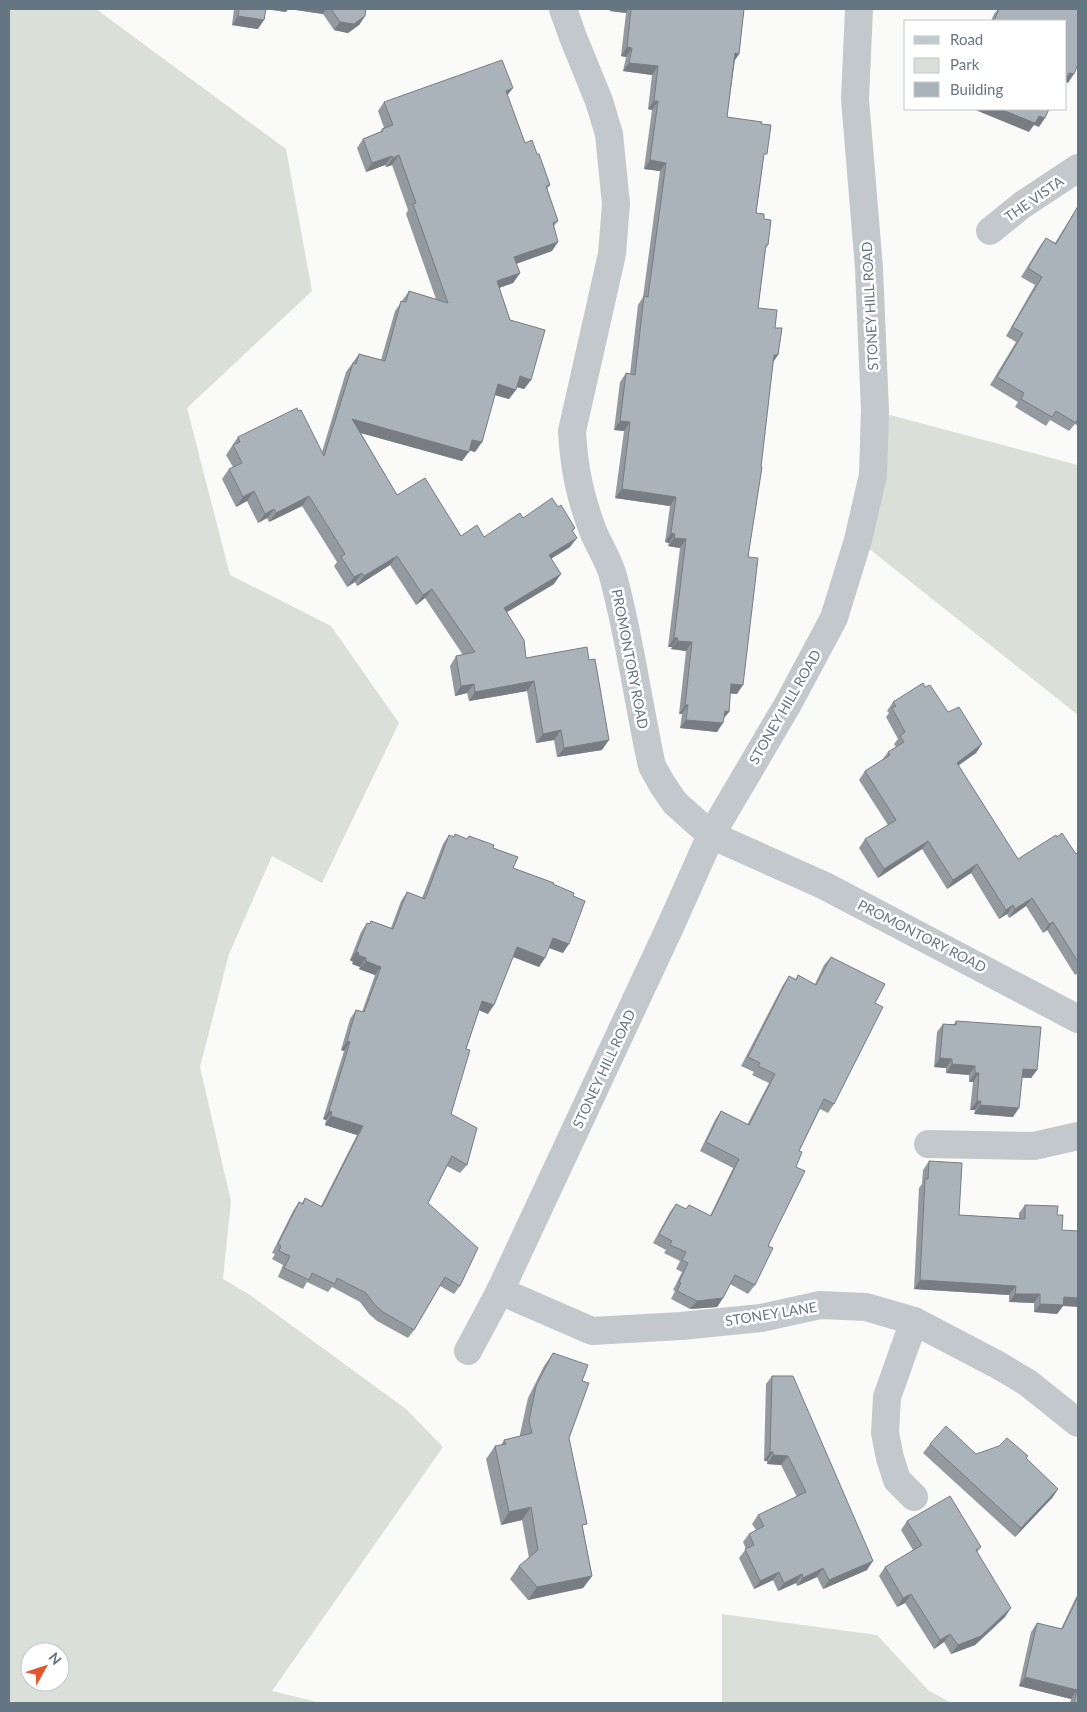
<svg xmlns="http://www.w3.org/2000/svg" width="1087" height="1712" viewBox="0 0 1087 1712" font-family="Lato,sans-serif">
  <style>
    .green { fill: #dadfd7; fill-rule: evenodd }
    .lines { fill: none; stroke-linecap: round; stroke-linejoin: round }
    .minor { stroke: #c3c8cc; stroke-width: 28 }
    .wall { fill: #929a9f }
    .shaded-wall { fill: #777d82 }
    .building { fill: #aab3b9; stroke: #777d82 }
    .labels { text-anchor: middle; stroke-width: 5; stroke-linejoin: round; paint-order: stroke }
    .street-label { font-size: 14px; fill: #657683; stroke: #fff }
  </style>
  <rect width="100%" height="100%" fill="#fafaf8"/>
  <!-- green -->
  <g class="green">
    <path d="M9 9H96L286 149 312 291 187 408 230 575 331 626 399 723 322 883 272 856 229 954 200 1067 231 1201 223 1279 250 1295 406 1409 443 1447 272 1691 321 1703H9ZM30 1652H60V1682H30Z"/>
    <path d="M875 411 1078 465V715L858 540Z"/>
    <path d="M722 1614 877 1635 928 1690 951 1703H722Z"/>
  </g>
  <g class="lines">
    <!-- minor -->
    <g class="minor">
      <path d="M563 9 573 37 599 101 609 134 616 204 612 254 572 431C574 468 580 497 593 531 599 546 609 560 613 576 630 638 638 703 652 766L662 784 675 803 711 835 825 886 1078 1019"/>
      <path d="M990 231 1022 205 1078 168"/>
      <path d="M928 1144 1034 1146 1078 1136"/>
      <path d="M500 1291 592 1331 681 1326 761 1318 820 1305 866 1307 914 1321 998 1365 1028 1383 1078 1423"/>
      <path d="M914 1321 887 1397 885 1433 890 1458 897 1480 914 1497"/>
      <path d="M468 1351 500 1291 670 927 711 835 788 704 834 618 858 540 873 475 875 411 869 268 855 99 859 9"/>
    </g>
  </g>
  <!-- wall -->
  <g class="wall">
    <path d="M234 9H288L286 12 266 9 258 29 232 25Z"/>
    <path d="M289 9H366L365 16 359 25 348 33 334 30 323 14Z"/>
    <path d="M610 9H744L739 54 735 60 727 117 761 124 763 159 756 213 764 219 768 245 765 249 758 308 775 328 773 363 748 557 737 694 730 693 729 712 724 718 717 732 680 728 682 714H679L686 651 671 649 672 647H668L680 548 668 546 669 543 665 542 670 506 615 498 624 431 614 430 620 382 626 373 630 374 638 305 643 297 660 171 644 169 652 110 648 109 652 75 623 71 626 57 621 56 626 13 610 11Z"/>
    <path d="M998 9H1078L1068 83 1066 21H991L994 14Z"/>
    <path d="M507 95 525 143 537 154 550 185 547 189 558 221 554 226 552 251 516 264 520 273 513 283 499 288 531 380 524 389 516 387 509 399 495 395 482 442 475 452 469 450 462 461 361 433 397 495 461 536 484 537 523 518 558 507 575 528 572 532 570 547 551 559 554 584 507 612 526 658 602 750 557 757 554 740 536 743 527 691 469 701 467 693 455 696 450 666 456 656 463 655 425 598 416 605 390 565 357 586 355 582 347 587 334 566 337 562 302 506 269 522 267 518 258 523 247 501 236 507 222 479 229 469 233 467 226 455 238 437 322 452 346 372 359 354 381 360 395 311 409 291 436 299 406 214 408 210 392 165 386 167 385 165 366 172 357 148 363 139 380 132 382 129 384 128 378 111 384 102Z"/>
    <path d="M1078 206V426L1075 424 1069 431 1050 420 1046 426 1015 407 1018 402 990 385 1016 342 1006 336 1035 285 1021 277 1040 246 1046 238 1055 243Z"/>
    <path d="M925 687 948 712 982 744 976 753 958 766 1018 859 1076 854 1078 852V973L1075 975 1047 930 1043 933 1026 906 1009 918 1007 914 999 919 971 873 947 889 922 849 878 878 859 848 865 839 888 825 859 780 865 771 882 760 888 752 896 747 894 744 898 739 886 717 889 713 887 711 893 702Z"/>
    <path d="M455 834 467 839 469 836 493 848 513 868 553 884 563 953 549 948 539 967 513 957 488 1014 479 1010 466 1049 451 1114 467 1165 460 1173 447 1166 428 1203 460 1286 454 1294 440 1286 414 1330 408 1338 377 1321 369 1314 360 1302 332 1287 328 1292 307 1282 303 1289 278 1277 283 1265 272 1259 275 1254 272 1253 293 1211 299 1202 302 1203 305 1198 321 1206 357 1135 325 1125 326 1120 323 1119 344 1051 341 1050 350 1019 356 1010 362 1012 375 975 359 969 360 967 352 964 353 962 350 960 361 932 367 923 369 924 371 921 391 928 401 901 407 892 422 898 443 844 449 835 453 837Z"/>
    <path d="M831 957 875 1003 834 1104 828 1113 820 1109 799 1151 796 1167 755 1285 748 1294 730 1284 723 1298 717 1307 690 1309 671 1299 675 1291 673 1290 682 1272 676 1269 680 1261 664 1253 666 1250 653 1243 670 1212 676 1204 686 1209 689 1205 710 1216 733 1168 700 1151 715 1120 721 1111 747 1125 769 1083 752 1075 754 1072 741 1066 783 985 789 976 796 979 798 975 815 984 824 965Z"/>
    <path d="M956 1021 1037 1070 1031 1078H1022L1013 1117 974 1114 975 1110H970L973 1082H969V1075L946 1073V1068L934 1067 937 1032 943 1024H954Z"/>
    <path d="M929 1161 959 1215 1019 1218V1213L1025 1205 1057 1215 1062 1230 1063 1306 1057 1314 1034 1312V1303L1009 1302V1295L914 1289 919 1188 922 1184 923 1170Z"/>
    <path d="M553 1353 582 1381 569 1438 583 1529 592 1576 583 1588 528 1600 510 1579 519 1566 529 1558 522 1520 501 1525 486 1459 495 1446 501 1445 504 1440 520 1436V1434L528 1398 544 1366Z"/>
    <path d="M772 1376 867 1570 823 1589 817 1577 797 1586 796 1583 778 1591 773 1580 754 1589 739 1558 746 1549 743 1542 749 1534 756 1530 752 1524 758 1515 797 1497 781 1465 767 1464V1461H764L766 1384Z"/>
    <path d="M930 1444 976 1454 1026 1459 1058 1489 1052 1498 1015 1537 923 1453Z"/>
    <path d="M907 1521 981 1547 977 1552 1005 1617 975 1645 951 1654 944 1642 934 1649 905 1603 897 1607 879 1576 885 1567 913 1550 901 1530Z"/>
    <path d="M1078 1593V1703H1070L1071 1699 1019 1686 1031 1632 1037 1623 1061 1629Z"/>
  </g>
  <!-- shaded-wall -->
  <g class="shaded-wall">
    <path d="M266 9H288L286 12Z"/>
    <path d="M289 9H326L323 14Z"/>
    <path d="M611 9H628L626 13 610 11Z"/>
    <path d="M238 16 264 20 258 29 232 25Z"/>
    <path d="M365 16 359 25 348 33 334 30 340 22Z"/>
    <path d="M627 47 632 48 626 57 621 56Z"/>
    <path d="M735 53 739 54 733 63Z"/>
    <path d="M629 63 658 66 652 75 623 71Z"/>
    <path d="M1069 73 1074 74 1068 83 1066 82V78Z"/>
    <path d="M513 88 506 97V91Z"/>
    <path d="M654 101H658L652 110 648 109Z"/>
    <path d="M973 109H1000L1039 116 1045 118 1039 127 1034 125 1029 132Z"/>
    <path d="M399 155 392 165 386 167 393 158Z"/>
    <path d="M392 156 385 165 366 172 372 163Z"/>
    <path d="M650 160 666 163 660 171 644 169Z"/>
    <path d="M558 242 552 251 507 267 514 257Z"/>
    <path d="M520 273 513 283 490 291 497 281Z"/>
    <path d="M774 355H778L772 364Z"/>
    <path d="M520 376 531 380 524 389 513 386Z"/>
    <path d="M498 384 516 390 509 399 491 394Z"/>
    <path d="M352 419 469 452 462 461 346 429Z"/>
    <path d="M620 421 630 422 624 431 614 430Z"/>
    <path d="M472 440 482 442 475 452 465 449Z"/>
    <path d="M622 489 676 497 670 506 615 498Z"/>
    <path d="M254 491 247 501 236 507 243 497Z"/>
    <path d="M309 496 302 506 269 522 276 513Z"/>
    <path d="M274 509 267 518 258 523 265 514Z"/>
    <path d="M671 533 675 534 669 543 665 542Z"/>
    <path d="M577 538 570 547 542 564 549 555Z"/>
    <path d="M674 538 686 539 680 548 668 546Z"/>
    <path d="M397 556 390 565 357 586 364 576Z"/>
    <path d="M362 573 355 582 347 587 354 577Z"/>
    <path d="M561 574 554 584 497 618 504 608Z"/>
    <path d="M432 589 425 598 416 605 423 595Z"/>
    <path d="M674 638H678L672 647H668Z"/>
    <path d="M677 641 692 642 686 651 671 649Z"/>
    <path d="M534 681 527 691 469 701 475 692Z"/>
    <path d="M474 684 467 693 455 696 461 686Z"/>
    <path d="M731 684 743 685 737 694 725 693Z"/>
    <path d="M685 705H688L682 714H679Z"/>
    <path d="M725 711 729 712 722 720Z"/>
    <path d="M686 720 723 723 717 732 680 728Z"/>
    <path d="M561 730 554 740 536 743 543 734Z"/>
    <path d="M609 740 602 750 557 757 564 748Z"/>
    <path d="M982 744 976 753 950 771 957 763Z"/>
    <path d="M928 841 922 849 878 878 884 869Z"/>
    <path d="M977 864 971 873 947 889 953 880Z"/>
    <path d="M1032 898 1026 906 1009 918 1015 909Z"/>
    <path d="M1013 905 1007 914 999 919 1006 910Z"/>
    <path d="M1053 922 1047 930 1043 933 1049 924Z"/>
    <path d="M553 938 569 944 563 953 547 947Z"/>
    <path d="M517 947 545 958 539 967 511 956Z"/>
    <path d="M356 952 359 953 353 962 350 960Z"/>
    <path d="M358 955 366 958 360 967 352 964Z"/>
    <path d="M366 961 381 967 375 975 359 969Z"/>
    <path d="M482 1001 494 1005 488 1014 476 1009Z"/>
    <path d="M347 1041 350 1042 344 1051 341 1050Z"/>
    <path d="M940 1058 952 1059 946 1068 934 1067Z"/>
    <path d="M952 1064 975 1066 969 1075 946 1073Z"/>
    <path d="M1023 1069 1037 1070 1031 1078 1016 1077Z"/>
    <path d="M975 1073H979L973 1082H969Z"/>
    <path d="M977 1101H981L975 1110H970Z"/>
    <path d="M980 1105 1019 1108 1013 1117 974 1114Z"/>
    <path d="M329 1111 332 1112 326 1120 323 1119Z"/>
    <path d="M331 1116 363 1126 357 1135 325 1125Z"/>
    <path d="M920 1280 1016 1286 1009 1295 914 1289Z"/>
    <path d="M1015 1294H1040L1034 1303 1009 1302Z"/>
    <path d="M1064 1297 1078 1298V1307L1063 1306 1057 1314 1034 1312 1040 1304Z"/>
    <path d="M723 1298 717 1307 690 1309 697 1301Z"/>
    <path d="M770 1452H773L767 1461H764Z"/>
    <path d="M773 1455 788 1456 781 1465 767 1464Z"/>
    <path d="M1058 1489 1052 1498 1015 1537 1021 1528Z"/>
    <path d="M531 1507 522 1520 501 1525 509 1512Z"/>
    <path d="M873 1561 867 1570 823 1589 829 1580Z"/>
    <path d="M823 1568 817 1577 797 1586 803 1578Z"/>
    <path d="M779 1572 773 1580 754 1589 760 1581Z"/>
    <path d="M802 1574 796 1583 778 1591 784 1583Z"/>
    <path d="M592 1576 583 1588 528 1600 537 1587Z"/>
    <path d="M911 1594 905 1603 897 1607 903 1598Z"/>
    <path d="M1011 1608 1005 1617 975 1645 951 1654 958 1645Z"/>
    <path d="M950 1634 944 1642 934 1649 940 1640Z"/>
    <path d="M1025 1677 1077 1690 1071 1699 1019 1686Z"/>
  </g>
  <!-- building -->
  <g class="building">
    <path d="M239 9H266L264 20 238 16Z"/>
    <path d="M331 9H366L365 16 354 24 340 22Z"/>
    <path d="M631 9H744L739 54 735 53 727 117 762 122 761 124 771 125 767 154H764L756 213 764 214V219L771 220 768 245H766L758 308 777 310 775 328H782L778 355H774L761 467H762L748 557 758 558 743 685 731 684 729 712 725 711 723 723 686 720 688 705H685L692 642 677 641 678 638H674L686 539 674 538 675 534 671 533 676 497 622 489 630 422 620 421 626 373 635 375 644 296 648 297 666 163 650 160 658 101H654L658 66 629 63 632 48 627 47Z"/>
    <path d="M999 9H1078V64L1074 74 1069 73 1066 80V21H994Z"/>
    <path d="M502 60 513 88 506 91 525 143 532 140 537 154H539L550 185 546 186 558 221 553 223 558 242 514 257 520 273 497 281 510 320 545 330 531 380 520 376 516 390 498 384 482 442 472 440 469 452 352 419 397 495 425 478 461 536 477 525 484 537 520 513 523 518 552 498 558 507 561 505 575 528 572 530 577 538 549 555 561 574 504 608 524 640 526 658 587 647 589 660 595 659 609 740 564 748 561 730 543 734 534 681 475 692 474 684 461 686 456 656 475 652 432 589 423 595 397 556 364 576 362 573 354 577 341 557 345 554 309 496 276 513 274 509 265 514 254 491 243 497 229 469 242 463 233 445 240 442 238 437 297 408 298 411 301 410 324 456 353 363 356 364 359 354 385 361 401 301 406 302 409 291 448 303 413 204 416 203 399 155 393 158 392 156 372 163 363 139 383 131 382 129 393 125 384 102Z"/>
    <path d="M1000 109H1049L1045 118 1039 116 1035 123Z"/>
    <path d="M1078 206V418L1076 423 1056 411 1052 417 1021 399 1024 393 997 377 1023 333 1012 327 1042 277 1028 268 1046 238 1056 244Z"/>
    <path d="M923 683 925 687 930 685 948 712 959 707 982 744 957 763 1018 859 1056 835 1057 837 1062 833 1076 854 1078 852V962L1053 922 1049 924 1032 898 1015 909 1013 905 1006 910 977 864 953 880 928 841 884 869 865 839 896 820 865 771 890 755 888 752 904 742 900 736 905 732 892 708 896 706 893 702Z"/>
    <path d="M455 834 467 839 469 836 494 845 493 848 518 857 513 868 554 883 553 884 574 893 573 896 585 901 569 944 553 938 545 958 517 947 494 1005 482 1001 466 1049 470 1050 451 1114 477 1128 467 1165 452 1156 428 1203 478 1248 460 1286 445 1277 414 1330 383 1312 375 1305 366 1293 337 1278 335 1284 312 1273 309 1280 284 1268 290 1256 279 1251 281 1246 278 1244 299 1202 303 1204 305 1198 322 1207 363 1126 331 1116 332 1112 329 1111 350 1042 347 1041 356 1010 364 1012 381 967 366 961V958L358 955 359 953 356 952 367 923 370 924 371 921 393 929 407 892 425 899 449 835 454 837Z"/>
    <path d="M831 957 885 984 875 1003 883 1007 834 1104 824 1099 799 1151 802 1152 796 1167 805 1171 768 1246 773 1248 755 1285 735 1275 723 1298 697 1301 677 1291 681 1283 679 1282 688 1263 682 1260 686 1252 670 1245 672 1241 659 1234 676 1204 686 1209 689 1205 711 1216 739 1159 706 1142 721 1111 749 1125 775 1074 758 1066 760 1063 748 1057 789 976 796 980 798 975 816 985Z"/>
    <path d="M956 1021 1041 1027 1037 1070 1023 1069 1019 1108 980 1105 981 1101H977L979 1073H975V1066L952 1064V1059L940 1058 943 1024 956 1025Z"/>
    <path d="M929 1161 962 1163 959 1215 1025 1219V1205L1058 1206 1057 1215H1063L1062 1230 1078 1231V1298L1064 1297 1063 1305 1040 1304V1294H1015L1016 1286 920 1280 925 1179H928Z"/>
    <path d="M553 1353 588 1365 582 1381 589 1383 569 1438 587 1524 582 1525 592 1576 537 1587 519 1566 538 1550 531 1507 509 1512 495 1446 506 1444 504 1440 532 1433 529 1421 536 1386Z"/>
    <path d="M772 1376H793L873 1561 829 1580 823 1568 803 1578 802 1574 784 1583 779 1572 760 1581 745 1549 754 1545 749 1534 764 1526 758 1515 806 1492 788 1456 773 1455V1452H770Z"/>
    <path d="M946 1426 976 1454 999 1446 1007 1438 1028 1456 1026 1458 1058 1489 1021 1528 930 1444Z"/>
    <path d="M950 1496 981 1547 976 1550 1011 1608 981 1636 958 1645 950 1634 940 1640 911 1594 903 1598 885 1567 922 1545 907 1521Z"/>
    <path d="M1078 1597V1703H1074L1077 1690 1025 1677 1037 1623 1062 1629Z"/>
  </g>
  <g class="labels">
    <!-- street labels -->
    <g class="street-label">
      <text transform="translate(1034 199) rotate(-35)" y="5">THE VISTA</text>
      <text transform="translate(870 306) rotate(-93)" y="5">STONEY HILL ROAD</text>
      <text transform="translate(630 659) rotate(79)" y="5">PROMONTORY ROAD</text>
      <text transform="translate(785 707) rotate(-60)" y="5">STONEY HILL ROAD</text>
      <text transform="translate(922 936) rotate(27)" y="5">PROMONTORY ROAD</text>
      <text transform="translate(604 1069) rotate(-65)" y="5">STONEY HILL ROAD</text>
      <text transform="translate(771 1314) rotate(-9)" y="5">STONEY LANE</text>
    </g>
  </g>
  <!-- border -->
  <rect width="1087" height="1712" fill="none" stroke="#657683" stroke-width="20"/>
  <!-- legend -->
  <rect x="904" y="20" width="162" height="90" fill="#ffffff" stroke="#c1c8cd"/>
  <rect x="914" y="36" width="25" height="8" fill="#c3c8cc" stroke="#c1c8cd"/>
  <text x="950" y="45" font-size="15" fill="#657683">Road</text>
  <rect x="914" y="58" width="25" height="15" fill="#dadfd7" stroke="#c1c8cd"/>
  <text x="950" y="70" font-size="15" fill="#657683">Park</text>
  <rect x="914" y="82" width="25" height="15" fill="#aab3b9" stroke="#c1c8cd"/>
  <text x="950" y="95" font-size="15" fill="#657683">Building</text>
  <!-- north arrow -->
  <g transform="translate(45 1667) rotate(50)"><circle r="24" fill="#ffffff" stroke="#c1c8cd"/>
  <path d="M0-4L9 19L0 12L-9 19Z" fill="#e4572e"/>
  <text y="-8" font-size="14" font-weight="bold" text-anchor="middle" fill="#657683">N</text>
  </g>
</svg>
